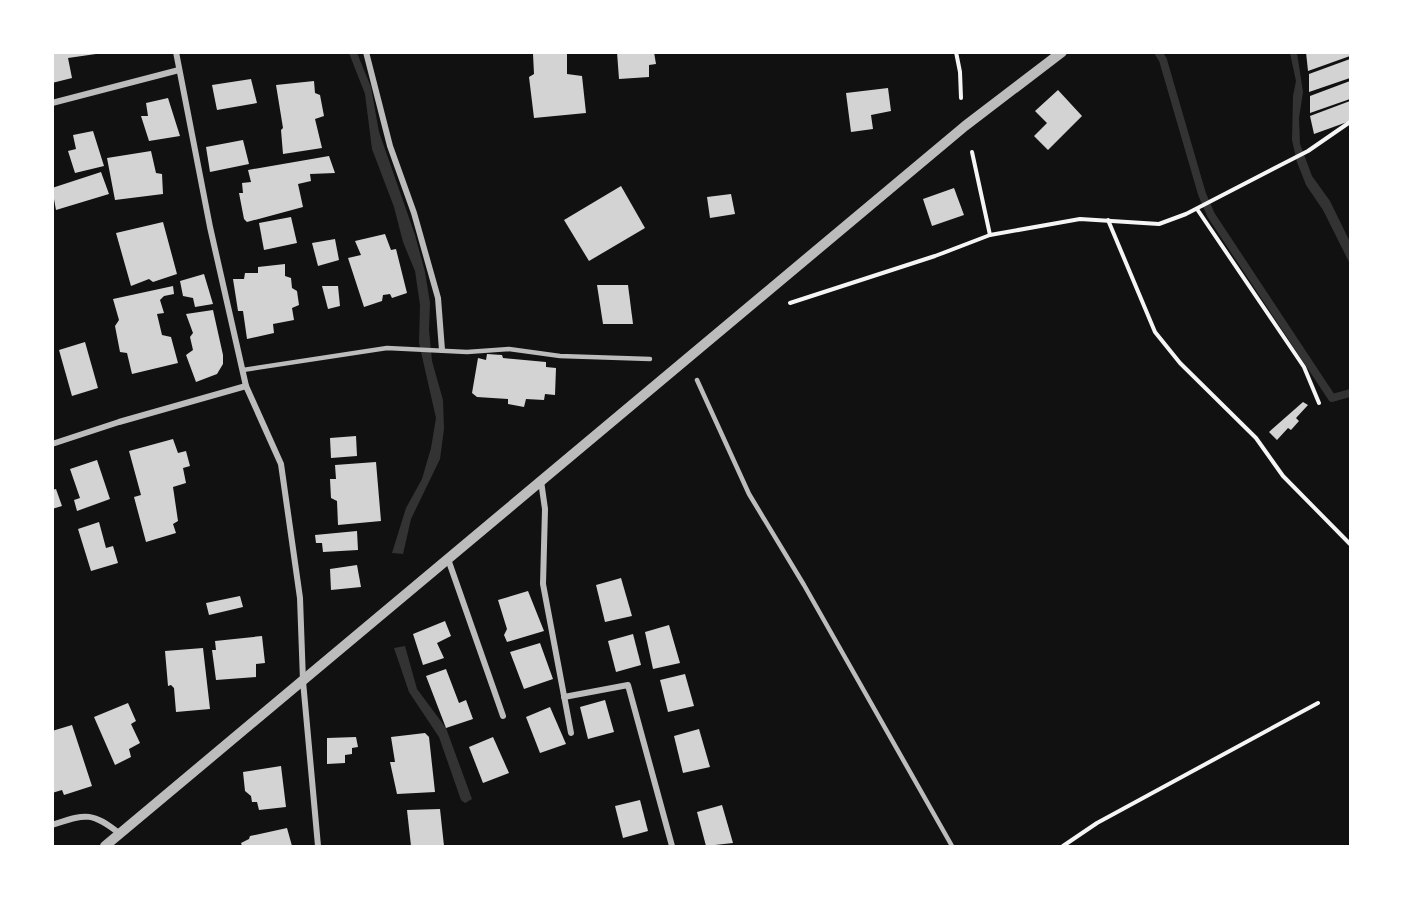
<svg xmlns="http://www.w3.org/2000/svg" width="1403" height="899" viewBox="0 0 1403 899" font-family="Georgia,serif">
  <style>
    .water { fill: #333 }
    .lines { fill: none; stroke-linecap: round; stroke-linejoin: round }
    .stream { stroke: #333; stroke-width: 8 }
    .building { fill: #d3d3d3 }
    .path { stroke: #f5f5f5; stroke-width: 4 }
    .service { stroke: #bcbcbc; stroke-width: 4.5 }
    .minor { stroke: #bcbcbc; stroke-width: 6 }
    .tertiary { stroke: #bcbcbc; stroke-width: 10 }
  </style>
  <rect width="100%" height="100%" fill="#111"/>
  <!-- water -->
  <g class="water">
    <path d="M349 53H357L371 87 379 132 415 235 425 272 430 303 429 330 432 361 443 400 444 429 440 459 411 519 403 554 392 553 406 508 422 479 431 448 436 418 419 343 420 305 415 271 403 242 394 207 372 149 365 94Z"/>
    <path d="M1290 53H1297L1303 92 1299 118 1300 144 1312 176 1330 201 1350 242V264L1323 210 1306 185 1297 162 1292 140 1293 96 1296 81Z"/>
    <path d="M405 646 417 689 446 728 472 799 465 803 461 800 439 737 409 692 394 648Z"/>
  </g>
  <g class="lines">
    <!-- stream -->
    <path class="stream" d="M1158 52 1163 60 1202 194 1211 215 1332 398 1350 393"/>
  </g>
  <!-- building -->
  <g class="building">
    <path d="M56 52H96V54L68 58 72 78 52 83V54Z"/>
    <path d="M567 52V74L582 76 586 113 534 118 529 77 534 74 533 54Z"/>
    <path d="M617 52H654L656 64 649 65V77L619 79Z"/>
    <path d="M1306 52H1350V56L1308 71Z"/>
    <path d="M1350 59V78L1309 92V74Z"/>
    <path d="M251 79 257 103 217 110 212 85Z"/>
    <path d="M314 81 315 93 320 95 324 116 315 119 322 148 283 154 281 130 283 128 276 85Z"/>
    <path d="M1350 81V99L1310 113V96Z"/>
    <path d="M888 88 891 111 871 115 873 129 851 132 846 93Z"/>
    <path d="M1058 90 1082 116 1048 150 1034 136 1047 123 1035 111Z"/>
    <path d="M168 98 180 136 149 141 141 116H148L146 103Z"/>
    <path d="M1350 101V121L1314 134 1310 116Z"/>
    <path d="M93 131 104 166 75 173 68 151 76 149 73 135Z"/>
    <path d="M243 140 249 164 210 172 206 147Z"/>
    <path d="M151 151 156 173 162 174 163 194 115 200 107 158Z"/>
    <path d="M329 156 335 173 310 174 311 181 298 184 303 207 247 222 244 219 239 193H243L242 183 251 182 248 170Z"/>
    <path d="M101 172 109 194 56 210 52 188Z"/>
    <path d="M621 186 645 228 589 261 564 220Z"/>
    <path d="M954 188 964 215 932 226 923 199Z"/>
    <path d="M731 194 735 214 710 218 707 197Z"/>
    <path d="M291 217 297 243 264 250 259 223Z"/>
    <path d="M163 222 177 274 153 282 149 279 131 286 116 233Z"/>
    <path d="M385 234 391 250 396 249 407 293 392 298 390 294 383 295 382 301 364 307 348 258 361 255 355 241Z"/>
    <path d="M335 239 339 260 318 266 312 243Z"/>
    <path d="M285 264V276L291 278 292 288 297 291 299 305 292 308 294 320 273 324 274 333 247 339 243 311H238L233 279H244L245 273H258V267Z"/>
    <path d="M204 274 213 304 195 307 193 298 183 296 180 281Z"/>
    <path d="M597 285H628L633 324H603Z"/>
    <path d="M173 286 174 294 164 296 160 300 164 313 157 314 162 335 171 337 178 363 132 374 127 353 120 352 115 326 119 320 113 299Z"/>
    <path d="M322 286H338L340 306 328 309Z"/>
    <path d="M213 310 223 355V364L217 374 196 382 186 355 193 350 190 337 193 333 186 314Z"/>
    <path d="M85 342 98 388 72 396 59 350Z"/>
    <path d="M487 354 502 355 503 358 546 362V367L556 368 555 395 545 394 544 400 526 399 524 407 508 404V399L477 397 472 393 478 358 486 360Z"/>
    <path d="M1303 402 1308 405 1296 418 1299 421 1291 430 1288 428 1277 440 1269 432Z"/>
    <path d="M356 436 357 456 331 458 330 438Z"/>
    <path d="M173 439 178 453 186 451 190 466 183 468 186 483 173 487 178 521 173 524 176 533 146 542 134 497 141 495 129 451Z"/>
    <path d="M97 460 110 499 77 511 74 500 80 498 70 469Z"/>
    <path d="M376 462 381 521 338 525 337 501 331 498 330 479H336L335 465Z"/>
    <path d="M56 489 62 506 52 509V490Z"/>
    <path d="M99 522 106 548 113 546 118 563 91 571 78 529Z"/>
    <path d="M357 531 358 550 323 552 322 543H316L315 535Z"/>
    <path d="M357 565 361 587 331 590 330 569Z"/>
    <path d="M621 578 632 616 605 622 596 585Z"/>
    <path d="M528 591 544 631 507 642 504 635 507 629 498 600Z"/>
    <path d="M240 596 243 607 209 615 206 603Z"/>
    <path d="M445 621 451 636 437 643 444 658 423 665 413 634Z"/>
    <path d="M669 625 680 663 653 669 645 632Z"/>
    <path d="M633 634 641 665 616 672 608 641Z"/>
    <path d="M262 636 265 663 256 664V677L216 680 212 650H216L215 641Z"/>
    <path d="M540 643 553 679 524 689 510 652Z"/>
    <path d="M203 648 210 709 176 712 174 688 171 685 168 686 165 651Z"/>
    <path d="M446 669 459 703 466 700 473 719 446 728 426 676Z"/>
    <path d="M685 674 694 706 668 712 660 680Z"/>
    <path d="M605 700 614 732 588 739 580 707Z"/>
    <path d="M128 703 136 721 131 724 140 743 129 749 131 757 115 765 94 717Z"/>
    <path d="M550 707 566 744 540 753 526 717Z"/>
    <path d="M72 725 92 786 64 795 62 790 52 793V731Z"/>
    <path d="M699 729 710 767 683 773 674 736Z"/>
    <path d="M425 733 429 737 435 792 397 794 390 762H395L391 737Z"/>
    <path d="M356 737 358 747 352 748V754L345 755V763L327 764V738Z"/>
    <path d="M493 737 509 773 483 783 469 747Z"/>
    <path d="M281 766 286 807 259 810 257 802H252L251 796 245 791 243 772Z"/>
    <path d="M640 800 648 831 623 838 615 806Z"/>
    <path d="M722 805 733 843 706 846 697 812Z"/>
    <path d="M440 809 444 846H411L407 810Z"/>
    <path d="M287 828 292 846H242L241 843 249 839 250 836Z"/>
  </g>
  <g class="lines">
    <!-- path -->
    <g class="path">
      <path d="M956 52 960 72 961 98"/>
      <path d="M972 152 990 235"/>
      <path d="M1197 209 1304 367 1319 403"/>
      <path d="M1108 220 1155 332 1180 363 1256 438 1283 476 1350 544"/>
      <path d="M790 303 935 256 990 235 1080 219 1159 224 1186 214 1308 151 1350 122"/>
      <path d="M1063 846 1097 823 1318 703"/>
    </g>
    <!-- service -->
    <g class="service">
      <path d="M243 370 387 348 467 352 509 349 560 356 650 359"/>
      <path d="M697 380 749 494 804 585 952 846"/>
    </g>
    <!-- minor -->
    <g class="minor">
      <path d="M176 52 210 227 246 386 281 464 300 598 303 681 318 846"/>
      <path d="M366 52 390 146 414 213 438 298 442 350"/>
      <path d="M52 103 179 70"/>
      <path d="M52 444 119 422 246 386"/>
      <path d="M541 481 545 509 543 584 571 733"/>
      <path d="M448 559 503 716"/>
      <path d="M564 697 628 685 672 846"/>
      <path d="M52 825C86 814 91 811 120 834"/>
    </g>
    <!-- tertiary -->
    <path class="tertiary" d="M105 846 965 126 1062 52"/>
  </g>
  <!-- border -->
  <rect width="1403" height="899" fill="none" stroke="#ffffff" stroke-width="108"/>
</svg>
